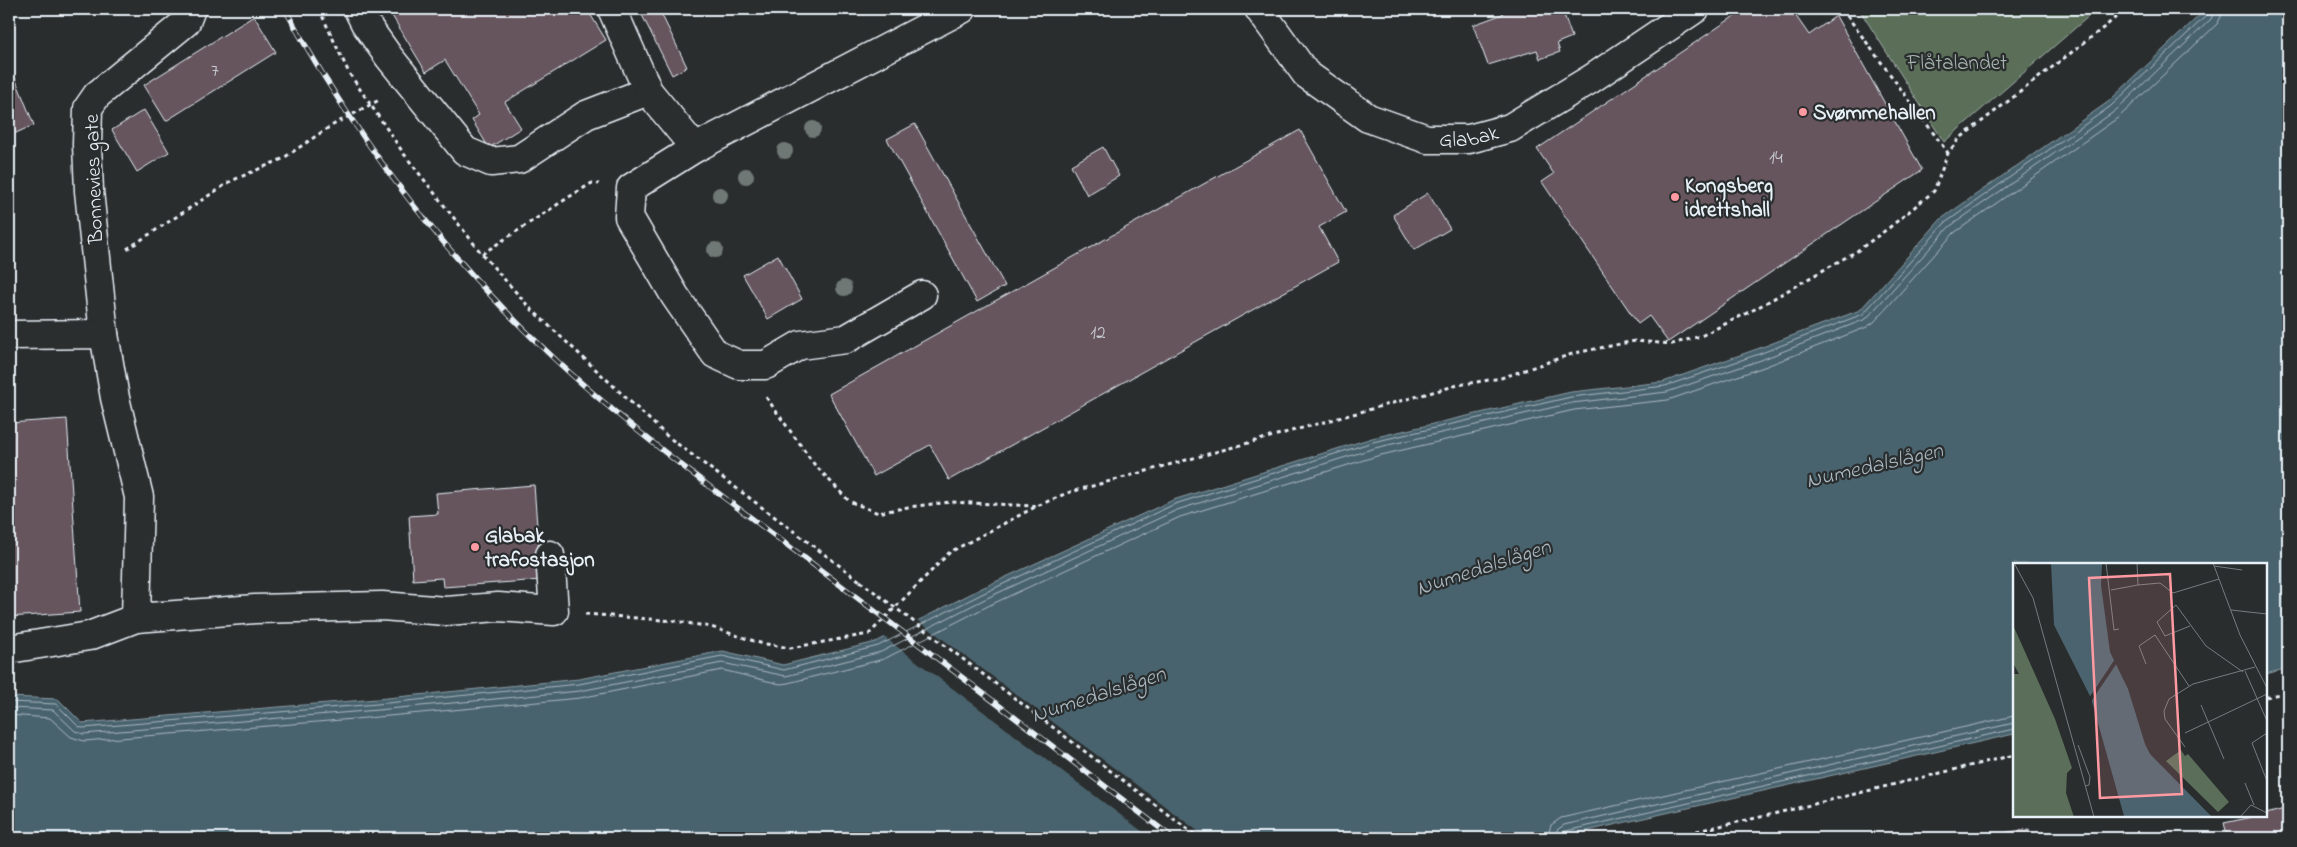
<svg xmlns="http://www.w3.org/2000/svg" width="2297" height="847" viewBox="0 0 2297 847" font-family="'Indie Flower',sans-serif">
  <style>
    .green { fill: #5a6e59; stroke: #a1b0a8 }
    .water { fill: #4a636e; stroke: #899ca5 }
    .pier { fill: #2a2d2e }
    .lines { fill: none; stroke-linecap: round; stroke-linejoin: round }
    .shore { stroke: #a9b8c1; stroke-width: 1 }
    .building { fill: #66555d; stroke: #e8f1f8 }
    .minor-casing { stroke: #e8f1f8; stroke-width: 31 }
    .path { stroke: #e8f1f8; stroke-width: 3; stroke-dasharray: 4 4; stroke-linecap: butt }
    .minor { stroke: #2a2d2e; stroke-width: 28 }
    .rail-casing { stroke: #e8f1f8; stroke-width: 5.5 }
    .rail { stroke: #2a2d2e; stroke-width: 4; stroke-dasharray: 11; stroke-linecap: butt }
    .path-bridge { stroke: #e8f1f8; stroke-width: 3; stroke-dasharray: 4 4; stroke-linecap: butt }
    .tree { fill: #6f7876 }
    .poi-dot { fill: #ff9aa2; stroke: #2a2d2e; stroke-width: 2 }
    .labels { text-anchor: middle; stroke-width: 4.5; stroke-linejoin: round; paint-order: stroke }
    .number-label { font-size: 19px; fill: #c8cad1 }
    .park-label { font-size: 21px; fill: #a8b6b0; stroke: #2a2d2e }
    .poi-label { font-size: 21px; font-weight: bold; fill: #e8f1f8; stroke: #2a2d2e; text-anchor: start }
    .street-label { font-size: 21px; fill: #e8f1f8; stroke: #2a2d2e }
    .water-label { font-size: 22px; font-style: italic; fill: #a9b8c1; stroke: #2a2d2e }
    .inset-road { fill: none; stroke: #767b7f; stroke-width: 1 }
    .view { fill: #ff9aa2; fill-opacity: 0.15; stroke: #ff9aa2; stroke-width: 2.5 }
    .inset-edge { fill: none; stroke: #e8f1f8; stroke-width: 2.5 }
  </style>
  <rect width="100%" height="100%" fill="#2a2d2e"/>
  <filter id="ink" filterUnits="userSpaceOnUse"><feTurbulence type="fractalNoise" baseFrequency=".02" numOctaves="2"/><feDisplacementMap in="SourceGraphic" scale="10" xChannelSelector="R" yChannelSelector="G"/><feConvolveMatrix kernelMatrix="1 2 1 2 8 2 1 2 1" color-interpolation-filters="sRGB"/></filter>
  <g filter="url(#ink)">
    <!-- green -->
    <path class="green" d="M1859 9H2097L1944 142Z"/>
    <!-- water -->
    <path class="water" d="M2206 9H2288V668L2266 674V564H2014V734L1556 838H9V697L58 699 82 723 377 699 579 679 723 651 783 665 876 642 982 588 1173 500 1372 438 1571 392 1663 382 1757 349 1860 310 1941 219 2108 102Z"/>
    <!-- pier -->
    <path class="pier" d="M916 619 1207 838H1151L883 636Z"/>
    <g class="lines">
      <!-- shore -->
      <g class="shore">
        <path d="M9 702 56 704 78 726 83 728 377 704 579 684 722 656 784 670 878 646 984 593 1175 504 1373 442 1571 397 1665 386 1759 354 1863 314 1945 223 2111 106 2207 15 2209 9"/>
        <path d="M9 708 53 710 75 731 83 734 378 710 580 691 722 663 786 676 881 652 987 598 1177 510 1375 448 1572 403 1667 392 1761 360 1866 319 1949 227 2115 111 2211 19 2215 9"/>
        <path d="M9 715 50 718 71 737 84 741 378 717 580 698 722 670 780 684 788 683 884 659 990 605 1180 517 1377 456 1574 410 1668 400 1764 367 1867 327 1874 322 1954 233 2119 117 2217 24 2221 17 2222 9"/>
        <path d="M1547 838 1551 825 1561 818 2014 716"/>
        <path d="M1554 838 1557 830 1564 825 2014 723"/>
        <path d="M1561 838 1562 833 1566 831 2014 729"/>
      </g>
    </g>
    <!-- building -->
    <g class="building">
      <path d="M388 9H587L606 40 505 102 521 128 489 148 472 120 479 115 445 60 426 72Z"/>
      <path d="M639 9H659L687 67 672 75Z"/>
      <path d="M1501 9H1562L1572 37 1557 43 1560 52 1540 59 1537 50 1488 65 1473 25 1503 14Z"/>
      <path d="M1745 9H1791L1809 35 1836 16 1922 170 1668 342 1649 316 1638 324 1542 182 1554 174 1537 149Z"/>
      <path d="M254 16 276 52 166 121 144 85Z"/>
      <path d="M9 63 34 125 9 136Z"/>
      <path d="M144 110 169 152 137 172 112 130Z"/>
      <path d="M915 124 1005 286 977 302 887 139Z"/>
      <path d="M1300 130 1346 212 1319 227 1338 262 949 480 930 445 874 476 829 394Z"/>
      <path d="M1103 147 1119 176 1087 195 1071 165Z"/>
      <path d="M1428 193 1450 229 1414 250 1393 215Z"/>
      <path d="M778 255 802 299 768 319 743 275Z"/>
      <path d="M67 419 80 612 9 617V423Z"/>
      <path d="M534 485 541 580 443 587 442 578 413 580 409 516 438 514 436 493Z"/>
      <path d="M2288 808V838H2228L2224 823 2257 816H2266V814Z"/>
      <path d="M2029 829 2031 838H1990L1989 835Z"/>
    </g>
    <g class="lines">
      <defs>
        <g id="minor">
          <path d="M358 9 365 23 389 57 465 151 491 162 519 159 586 115 648 91 612 9"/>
          <path id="s1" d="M1259 9 1306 74 1368 118 1427 139H1469L1510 128 1591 79 1695 9"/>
          <path d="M648 91 695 148"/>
          <path d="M922 295 846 339 800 345 766 365H739L715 354 675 296 629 217 631 188 695 148 962 9"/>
          <path d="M104 334 89 191 87 145 88 108 97 95 186 22 191 9"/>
          <path d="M9 335 104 334 115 398 139 497 136 618"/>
          <path d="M9 649 89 636 136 618 255 609 382 606 446 611 498 607 554 611 550 555"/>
        </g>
      </defs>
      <!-- minor casing -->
      <use href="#minor" class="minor-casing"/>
      <!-- path -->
      <g class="path">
        <path d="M319 9 349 73 404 154 482 254 529 307 667 436 860 581"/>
        <path d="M1842 9 1948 153 1959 139 2107 25 2125 9"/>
        <path d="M127 249 231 181 282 159 331 126 381 99"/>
        <path d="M482 254 569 197 592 183 599 184"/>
        <path d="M766 397 814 464 849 501 878 513 908 507 950 502 1036 506"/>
        <path d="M585 614 675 621 711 627 760 643 790 648 869 634 950 552 1037 506 1067 493 1458 385 1501 378 1575 353 1635 341 1672 344 1701 336 1755 309 1857 251 1890 227 1934 191 1948 153"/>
        <path d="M2266 697 2288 692"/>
        <path d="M1665 838 1765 816 2014 755"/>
      </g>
      <!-- minor -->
      <use href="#minor" class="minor"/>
      <defs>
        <path id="rail" d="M285 9C357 141 448 261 559 363 645 442 742 510 835 581 948 666 1060 752 1173 838"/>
      </defs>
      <!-- rail casing -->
      <use href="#rail" class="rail-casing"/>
      <!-- rail -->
      <use href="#rail" class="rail"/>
      <!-- path-bridge -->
      <path class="path-bridge" d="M860 581 1199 838"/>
    </g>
    <!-- trees -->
    <g class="tree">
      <circle cx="813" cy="129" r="8"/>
      <circle cx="785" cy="151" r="8"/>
      <circle cx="746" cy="176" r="8"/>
      <circle cx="720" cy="195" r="8"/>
      <circle cx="715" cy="250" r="8"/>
      <circle cx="844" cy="288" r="8"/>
    </g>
  </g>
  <!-- markers -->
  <g class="poi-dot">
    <circle cx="1803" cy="112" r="5"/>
    <circle cx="1675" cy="197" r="5"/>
    <circle cx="475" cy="547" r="5"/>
  </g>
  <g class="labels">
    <!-- number labels -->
    <g class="number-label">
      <text x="215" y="76">7</text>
      <text x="1776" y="163">14</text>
      <text x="1098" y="338">12</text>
    </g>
    <!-- park labels -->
    <g class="park-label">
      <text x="1957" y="69">Flåtalandet</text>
    </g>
    <!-- poi labels -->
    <g class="poi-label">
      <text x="1813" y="119">Svømmehallen</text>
      <text x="1685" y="192">Kongsberg<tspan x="1685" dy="24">idrettshall</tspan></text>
      <text x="485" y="542">Glabak<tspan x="485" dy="24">trafostasjon</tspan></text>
    </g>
    <!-- street labels -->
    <g class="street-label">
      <text dy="7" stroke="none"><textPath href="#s1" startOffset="261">Glabak</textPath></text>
      <text transform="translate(93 179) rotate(-92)" y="7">Bonnevies gate</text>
    </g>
    <!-- water labels -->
    <g class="water-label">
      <text transform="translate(1874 464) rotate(-13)" y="8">Numedalslågen</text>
      <text transform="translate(1483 566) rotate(-18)" y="8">Numedalslågen</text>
      <text transform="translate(1098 693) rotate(-18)" y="8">Numedalslågen</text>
    </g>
  </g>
  <!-- overview -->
  <g transform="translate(2013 563)">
    <rect width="254" height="254" fill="#2a2d2e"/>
    <path d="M0 62 42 156 59 205 54 210 53 230 61 254H0V111H6L0 100ZM168 187 172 193 175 191 216 239 205 249 153 198Z" fill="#5a6e59"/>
    <path d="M38 0H89L88 22 97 89 115 126 132 181 137 191 199 254 111 253 78 135 41 62Z" fill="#4a636e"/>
    <path d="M102 96 104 100 77 140 76 135Z" fill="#2a2d2e"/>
    <path class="inset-road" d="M1 0 20 35 81 254M93 0 101 67 106 66M200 0 227 72 254 125M201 3 229 7M125 22 147 20 160 30 206 16M98 27 125 22 124 0M218 47 254 51M177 63 152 73 144 59 163 42 193 83 230 109M133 101 126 83 142 72 176 123M232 108 254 158M188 142 211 196M172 170 254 131M254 170 239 180 254 218M65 182 77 214 76 222 72 223M172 184 152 156 151 148 156 136 180 121 242 104M232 220 241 242M227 254 238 242 254 250"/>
    <path class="view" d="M157 11 169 231 87 235 76 15Z"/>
    <rect width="254" height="254" class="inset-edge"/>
  </g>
  <!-- margin -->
  <rect width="2297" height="847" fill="none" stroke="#2a2d2e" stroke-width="30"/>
  <rect x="15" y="15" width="2267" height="817" fill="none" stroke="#e8f1f8" stroke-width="2" filter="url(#ink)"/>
</svg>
